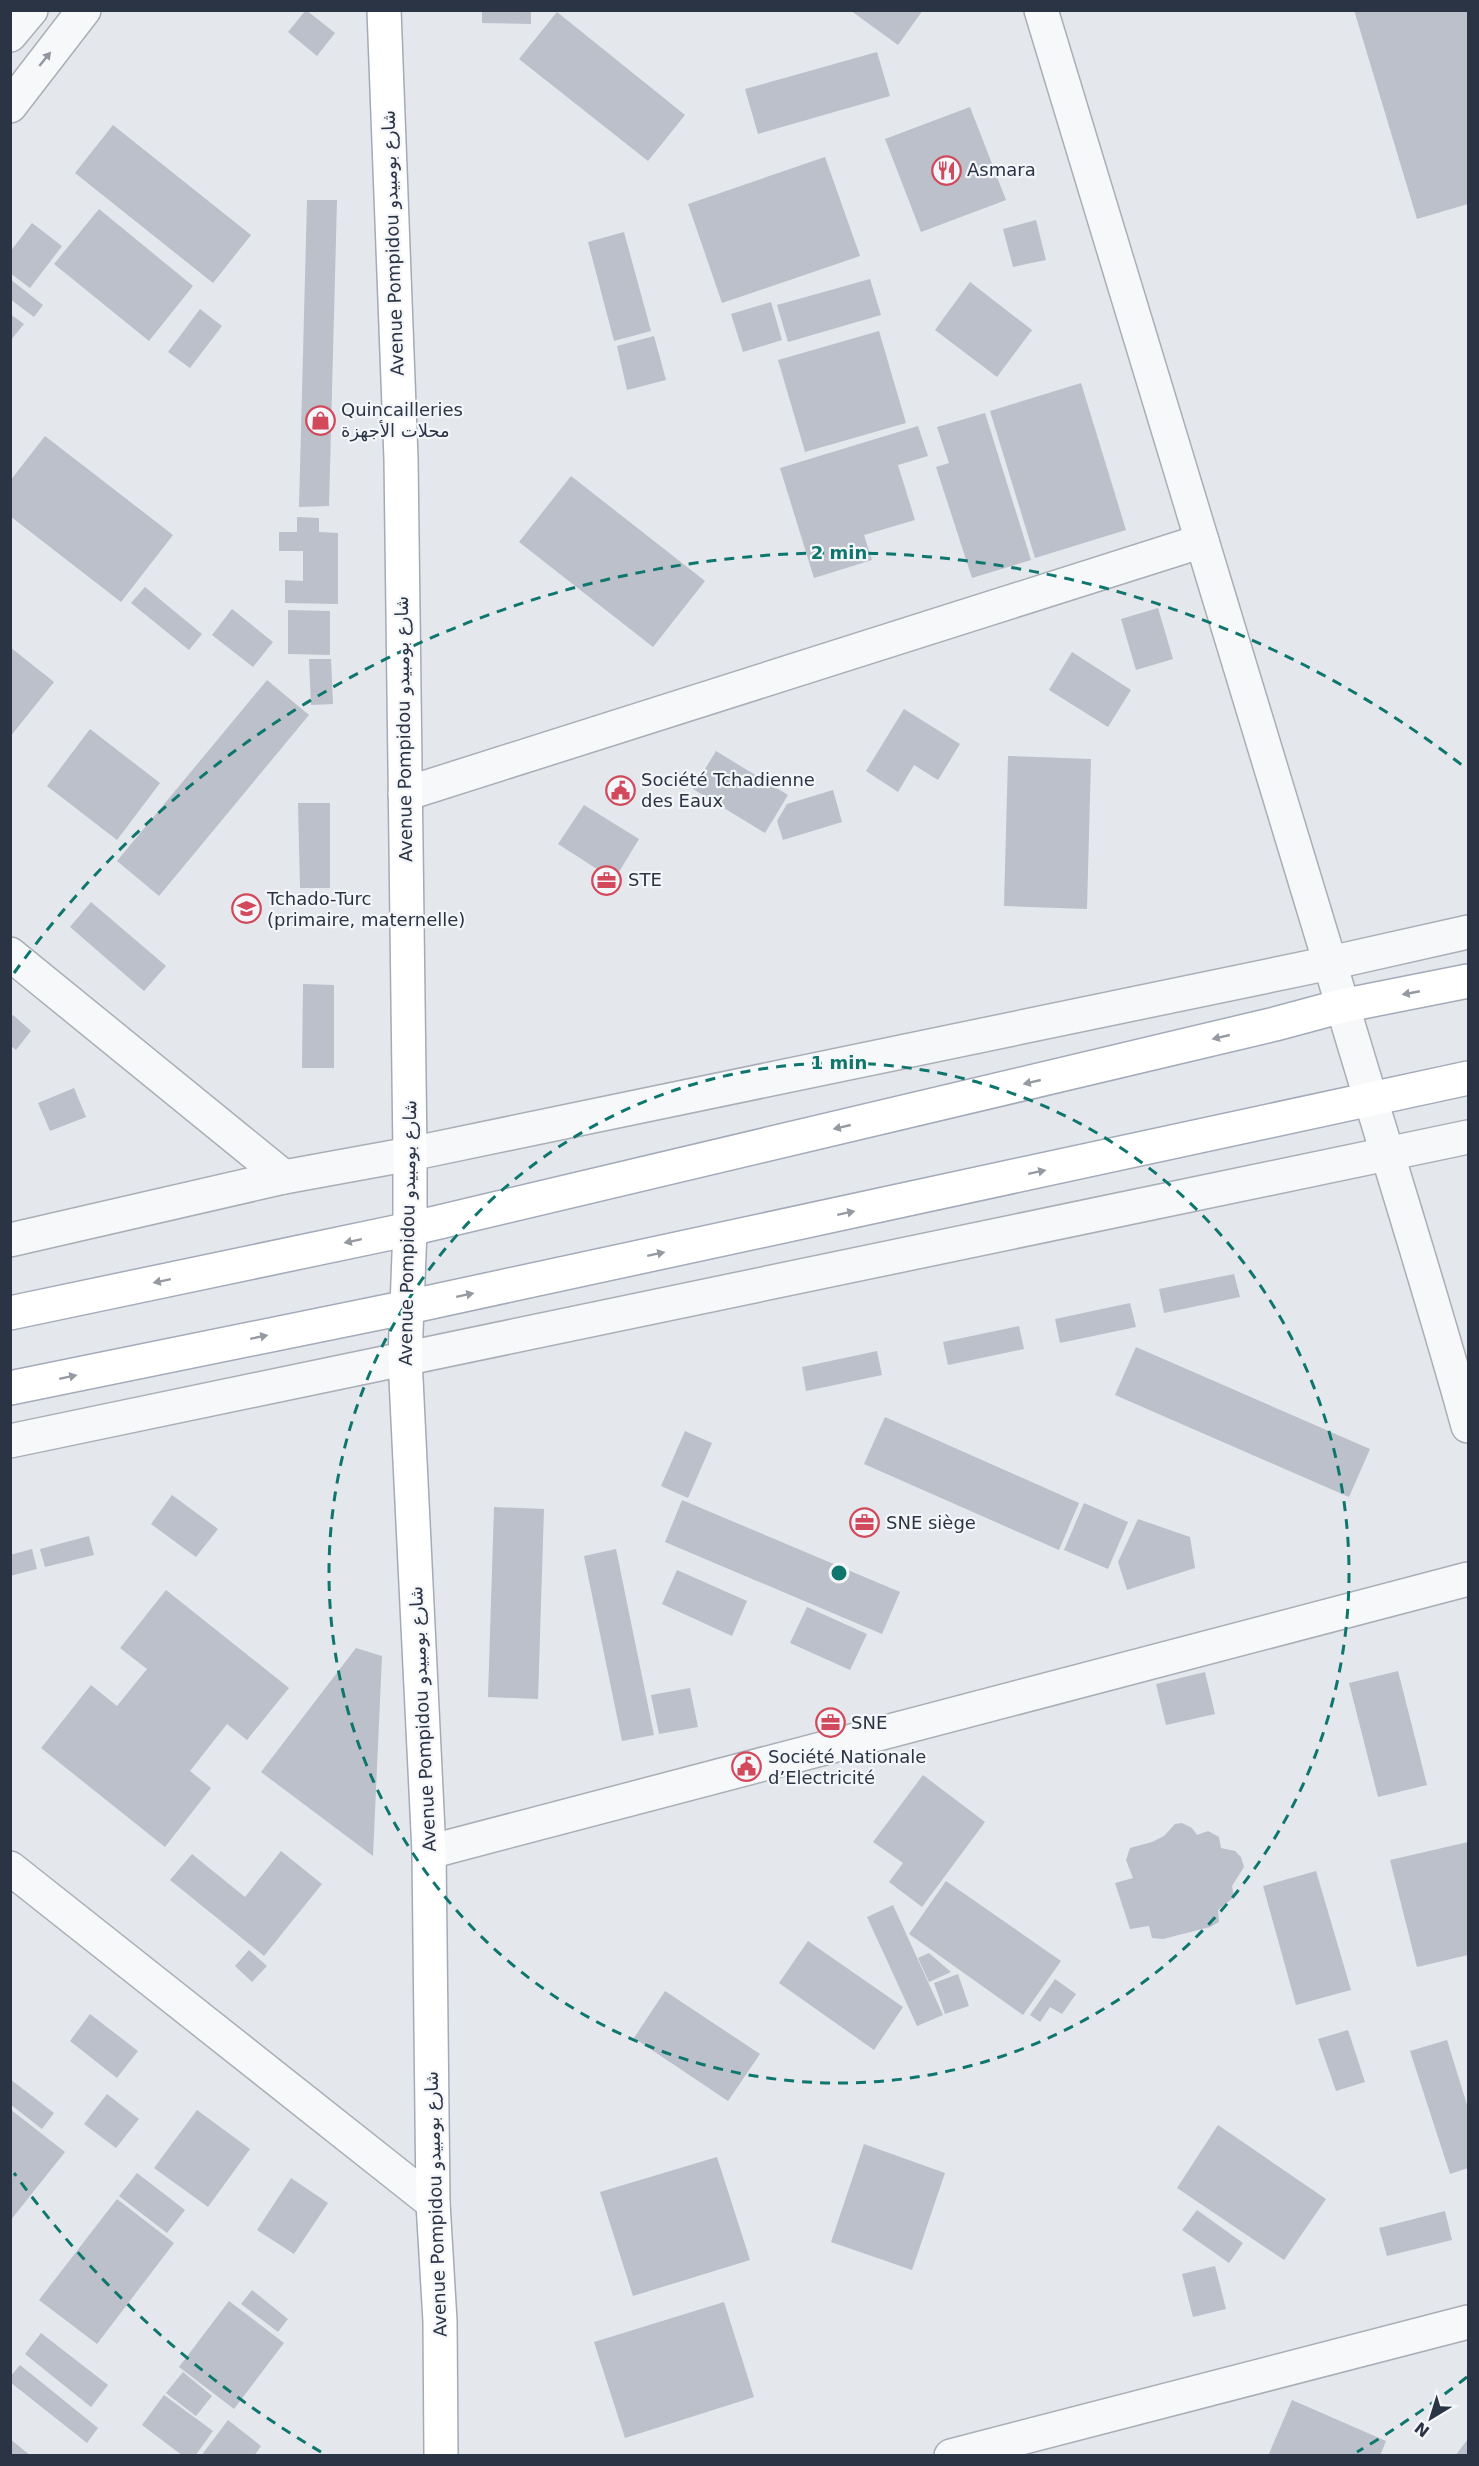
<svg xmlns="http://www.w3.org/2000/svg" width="1479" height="2466" viewBox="0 0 1479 2466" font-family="'DejaVu Sans',Cairo,sans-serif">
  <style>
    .building { fill: #bbc0ca }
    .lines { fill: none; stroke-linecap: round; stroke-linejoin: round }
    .minor-casing { stroke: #a9aeb7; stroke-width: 36 }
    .major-casing { stroke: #a3abb8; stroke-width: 36 }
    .minor { stroke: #f7f8fa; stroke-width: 33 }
    .major { stroke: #fff; stroke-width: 33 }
    .oneway { fill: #9196a0 }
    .oneway2 { fill: #959aa2 }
    .ring { fill: none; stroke: #0f766e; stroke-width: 3; stroke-dasharray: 10 8 }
    .labels { text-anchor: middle; stroke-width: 4.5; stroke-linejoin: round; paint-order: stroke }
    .poi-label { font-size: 18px; fill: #2b3445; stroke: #f4f6f9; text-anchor: start }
    .street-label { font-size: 18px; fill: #2b3445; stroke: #f4f6f9 }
    .centre { fill: #0f766e; stroke: #f4f6f9; stroke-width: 3 }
    .ring-label { font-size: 18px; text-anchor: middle; font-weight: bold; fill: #0f766e; stroke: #f4f6f9; stroke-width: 4.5; stroke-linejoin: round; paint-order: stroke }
  </style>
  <rect width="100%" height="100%" fill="#e4e7ec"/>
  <!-- building -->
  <g class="building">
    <path d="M306 10 335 33 317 56 288 32Z"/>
    <path d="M482 10H531V24L482 23Z"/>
    <path d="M850 10H923L898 45Z"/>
    <path d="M1354 10H1468V204L1417 219Z"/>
    <path d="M557 12 685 115 648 161 519 59Z"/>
    <path d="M877 52 890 96 758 134 745 89Z"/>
    <path d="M970 107 1006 200 921 232 885 139Z"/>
    <path d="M113 125 251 235 213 283 75 173Z"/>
    <path d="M825 157 860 256 722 303 688 204Z"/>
    <path d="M307 200H337L329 506 299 507Z"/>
    <path d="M99 209 193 286 149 341 54 264Z"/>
    <path d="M1036 220 1046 260 1013 267 1003 229Z"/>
    <path d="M32 223 62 246 30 288 10 273V252Z"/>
    <path d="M624 232 651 331 614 341 588 242Z"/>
    <path d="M10 279 43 305 34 317 10 299Z"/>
    <path d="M870 279 881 315 788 342 777 305Z"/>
    <path d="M970 282 1032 330 997 377 935 330Z"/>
    <path d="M771 302 782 340 743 352 731 314Z"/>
    <path d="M200 309 222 326 190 368 168 352Z"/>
    <path d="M10 314 24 324 10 341Z"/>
    <path d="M879 331 906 423 805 452 778 360Z"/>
    <path d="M654 336 666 380 627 390 617 346Z"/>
    <path d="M1081 383 1126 530 1035 558 990 411Z"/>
    <path d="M985 413 1031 560 972 578 936 467 949 463 937 427Z"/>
    <path d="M918 426 928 456 898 465 915 520 864 535 872 560 814 578 780 468Z"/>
    <path d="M45 436 173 535 121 602 10 516V481Z"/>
    <path d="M571 476 705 581 653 647 519 542Z"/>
    <path d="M297 517 319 518V532L338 533V604L285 603V580L303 581V551H279V532H297Z"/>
    <path d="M145 587 202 634 189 650 131 603Z"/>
    <path d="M1158 608 1173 659 1136 670 1121 619Z"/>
    <path d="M232 609 273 642 253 667 212 635Z"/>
    <path d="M288 610 330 611V655L288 654Z"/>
    <path d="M10 647 54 682 10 737Z"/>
    <path d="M1072 652 1131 690 1108 727 1049 690Z"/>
    <path d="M309 659H331L333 704 311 705Z"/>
    <path d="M267 680 309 715 159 896 117 861Z"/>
    <path d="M904 709 960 744 938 780 914 765 898 792 866 771Z"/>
    <path d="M90 729 160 783 117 840 47 786Z"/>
    <path d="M716 751 788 795 765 833 693 789Z"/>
    <path d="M1008 756 1091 759 1087 909 1004 906Z"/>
    <path d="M833 790 842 822 783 840 777 821 787 804Z"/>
    <path d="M298 803H330V888H300Z"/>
    <path d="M584 805 639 839 614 880 558 844Z"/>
    <path d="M91 902 166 966 144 991 70 927Z"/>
    <path d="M303 984 334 985V1068H302Z"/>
    <path d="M13 1015 31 1031 16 1050 10 1045V1018Z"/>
    <path d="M74 1088 86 1117 50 1131 38 1103Z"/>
    <path d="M1234 1274 1240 1297 1164 1313 1159 1289Z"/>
    <path d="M1130 1303 1136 1327 1060 1343 1055 1319Z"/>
    <path d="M1019 1326 1024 1349 948 1365 943 1342Z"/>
    <path d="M1136 1347 1370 1449 1349 1497 1115 1395Z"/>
    <path d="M877 1351 882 1375 806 1391 802 1367Z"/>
    <path d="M885 1417 1079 1503 1059 1550 864 1464Z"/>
    <path d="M685 1431 712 1443 688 1498 661 1486Z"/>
    <path d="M172 1495 218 1529 196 1557 151 1524Z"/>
    <path d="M682 1500 900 1592 882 1634 665 1542Z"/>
    <path d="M1084 1503 1128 1522 1108 1569 1064 1550Z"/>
    <path d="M494 1507 544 1509 538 1699 488 1697Z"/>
    <path d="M1138 1519 1190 1537 1195 1568 1127 1590 1118 1562Z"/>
    <path d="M89 1536 94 1555 45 1567 40 1549Z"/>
    <path d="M32 1549 37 1569 10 1576V1555Z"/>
    <path d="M616 1549 654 1735 622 1741 584 1556Z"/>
    <path d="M677 1570 747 1601 732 1636 662 1604Z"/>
    <path d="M166 1590 289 1688 247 1740 227 1724 190 1771 211 1788 165 1847 41 1748 91 1685 117 1706 147 1669 120 1648Z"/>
    <path d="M807 1607 867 1634 850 1670 790 1643Z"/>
    <path d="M356 1648 382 1656 373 1856 261 1772Z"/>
    <path d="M1398 1671 1427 1785 1378 1797 1349 1683Z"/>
    <path d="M1205 1672 1215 1714 1166 1725 1156 1684Z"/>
    <path d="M690 1688 698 1727 659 1734 651 1695Z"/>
    <path d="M923 1775 985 1822 922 1907 889 1882 903 1863 873 1842Z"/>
    <path d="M1182 1823 1192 1828 1197 1835 1208 1831 1219 1837 1221 1848 1235 1851 1241 1857 1244 1867 1232 1886 1234 1897 1218 1910 1219 1922 1210 1927 1163 1939 1152 1938 1149 1926 1130 1929 1115 1883 1133 1878 1126 1860 1130 1848 1152 1842 1164 1836 1175 1824Z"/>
    <path d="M1468 1842V1955L1417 1967 1390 1860Z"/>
    <path d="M281 1851 322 1884 264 1956 170 1880 192 1854 245 1897Z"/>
    <path d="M1316 1871 1351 1990 1296 2005 1263 1886Z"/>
    <path d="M946 1881 1061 1961 1023 2015 909 1934Z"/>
    <path d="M893 1905 943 2015 917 2026 867 1917Z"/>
    <path d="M808 1941 903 2007 874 2050 779 1983Z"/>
    <path d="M249 1950 267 1966 252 1982 235 1966Z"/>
    <path d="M929 1953 951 1972 929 1982 918 1958Z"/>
    <path d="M958 1974 969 2006 945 2014 934 1983Z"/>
    <path d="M1055 1979 1076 1994 1062 2014 1050 2007 1040 2022 1030 2015Z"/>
    <path d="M665 1991 760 2054 728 2101 634 2038Z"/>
    <path d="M90 2014 138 2051 117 2078 70 2041Z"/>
    <path d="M1348 2030 1365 2082 1336 2091 1318 2039Z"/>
    <path d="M1447 2040 1468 2108V2168L1450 2174 1410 2051Z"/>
    <path d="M10 2079 54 2113 42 2129 10 2104Z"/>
    <path d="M107 2094 139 2119 116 2148 84 2124Z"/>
    <path d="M10 2109 65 2152 10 2221Z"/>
    <path d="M197 2110 250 2149 208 2207 154 2168Z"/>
    <path d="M1218 2125 1326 2199 1284 2260 1177 2188Z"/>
    <path d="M864 2144 945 2173 912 2270 831 2242Z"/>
    <path d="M717 2157 750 2260 633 2296 600 2192Z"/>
    <path d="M137 2173 185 2210 167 2233 119 2196Z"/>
    <path d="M291 2178 328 2203 294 2254 257 2230Z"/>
    <path d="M117 2199 174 2243 97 2344 39 2300Z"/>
    <path d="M1197 2210 1243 2243 1229 2263 1182 2230Z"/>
    <path d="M1445 2211 1452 2240 1387 2256 1379 2228Z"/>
    <path d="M1215 2266 1226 2309 1193 2317 1182 2274Z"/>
    <path d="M252 2290 288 2319 278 2332 241 2304Z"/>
    <path d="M229 2301 284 2343 234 2409 179 2367Z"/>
    <path d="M724 2302 754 2397 625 2438 594 2342Z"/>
    <path d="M41 2333 108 2385 91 2407 25 2354Z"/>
    <path d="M20 2365 98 2428 87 2443 10 2382V2377Z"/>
    <path d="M183 2372 212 2396 196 2416 166 2393Z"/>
    <path d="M164 2395 213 2431 195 2456H183L142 2425Z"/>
    <path d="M1292 2400 1386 2441 1380 2456H1268Z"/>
    <path d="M228 2420 261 2446 254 2456H201Z"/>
    <path d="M10 2439 31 2456H10Z"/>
    <path d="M1468 2439V2456H1455Z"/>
  </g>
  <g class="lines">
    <defs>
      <g id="minor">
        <path d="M1041 10 1330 963C1375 1118 1425 1270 1468 1426"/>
        <path d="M10 35 31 10"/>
        <path d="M10 106 84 10"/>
        <path d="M405 794 1202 541"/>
        <path d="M10 954 284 1177"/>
        <path d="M10 1240 284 1177 410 1154 1330 963 1468 932"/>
        <path d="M10 1441 1468 1137"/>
        <path d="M429 1852 1468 1579"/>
        <path d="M10 1868 433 2203"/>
        <path d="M951 2456 1468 2322"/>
      </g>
      <g id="major">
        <path d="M384 10 401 459 410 1154V1229L405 1358 429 1852 433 2203 440 2321 441 2456"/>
        <path d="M10 1313 410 1229 1275 1024 1342 1006 1468 981"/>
        <path d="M10 1388 408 1307 1468 1078"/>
      </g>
    </defs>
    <!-- minor casing -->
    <use href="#minor" class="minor-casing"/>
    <!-- major casing -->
    <use href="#major" class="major-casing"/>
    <!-- minor -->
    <use href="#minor" class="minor"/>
    <!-- major -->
    <use href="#major" class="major"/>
  </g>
  <!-- one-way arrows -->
  <defs><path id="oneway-solid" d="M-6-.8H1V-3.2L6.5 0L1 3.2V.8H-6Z" transform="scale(1.5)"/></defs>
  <use class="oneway" href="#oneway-solid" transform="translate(45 59) rotate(-51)"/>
  <g class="oneway2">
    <use href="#oneway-solid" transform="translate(1411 993) rotate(169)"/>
    <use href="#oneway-solid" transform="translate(1221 1037) rotate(167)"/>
    <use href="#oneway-solid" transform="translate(1032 1082) rotate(167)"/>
    <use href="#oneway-solid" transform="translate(842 1127) rotate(167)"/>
    <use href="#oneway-solid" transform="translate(1037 1172) rotate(-12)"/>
    <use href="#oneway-solid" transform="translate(846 1213) rotate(-12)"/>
    <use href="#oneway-solid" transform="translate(353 1241) rotate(168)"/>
    <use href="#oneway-solid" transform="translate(656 1254) rotate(-12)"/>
    <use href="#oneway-solid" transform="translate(162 1281) rotate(168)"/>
    <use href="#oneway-solid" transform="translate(465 1295) rotate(-12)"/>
    <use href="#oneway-solid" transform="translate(259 1337) rotate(-12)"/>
    <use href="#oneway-solid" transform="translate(68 1377) rotate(-12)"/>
  </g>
  <!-- distance rings -->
  <g class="ring">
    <circle cx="839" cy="1573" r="510"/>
    <path d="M1467 2377A1020 1020 0 0 1 1357 2452M321 2452A1020 1020 0 0 1 14 2173M14 973A1020 1020 0 0 1 1467 769"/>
  </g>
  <!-- icons -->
  <defs>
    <symbol id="restaurant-ring" viewBox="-11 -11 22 22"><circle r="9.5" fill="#f4f6f9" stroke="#d1495b" stroke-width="1.5"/><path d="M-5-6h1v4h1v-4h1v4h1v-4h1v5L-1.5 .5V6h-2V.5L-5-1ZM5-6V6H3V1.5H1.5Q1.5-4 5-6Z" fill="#d1495b"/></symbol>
    <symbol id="shop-ring" viewBox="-11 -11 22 22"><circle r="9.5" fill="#f4f6f9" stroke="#d1495b" stroke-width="1.5"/><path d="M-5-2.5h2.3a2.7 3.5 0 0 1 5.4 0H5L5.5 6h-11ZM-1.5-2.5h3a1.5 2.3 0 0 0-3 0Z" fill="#d1495b"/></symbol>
    <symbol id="civic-ring" viewBox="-11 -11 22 22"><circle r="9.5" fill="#f4f6f9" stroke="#d1495b" stroke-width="1.5"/><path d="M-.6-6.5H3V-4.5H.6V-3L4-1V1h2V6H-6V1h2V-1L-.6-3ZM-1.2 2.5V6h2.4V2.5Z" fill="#d1495b"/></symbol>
    <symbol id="office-ring" viewBox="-11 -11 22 22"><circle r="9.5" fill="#f4f6f9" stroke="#d1495b" stroke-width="1.5"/><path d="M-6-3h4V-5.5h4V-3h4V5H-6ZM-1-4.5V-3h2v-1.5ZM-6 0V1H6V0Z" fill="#d1495b"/></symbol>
    <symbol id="school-ring" viewBox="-11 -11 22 22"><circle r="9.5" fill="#f4f6f9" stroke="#d1495b" stroke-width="1.5"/><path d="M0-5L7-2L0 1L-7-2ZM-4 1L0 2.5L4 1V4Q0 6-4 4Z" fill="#d1495b"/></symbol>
  </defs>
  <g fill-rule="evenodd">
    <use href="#restaurant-ring" x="930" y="154" width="33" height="33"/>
    <use href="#shop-ring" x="304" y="404" width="33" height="33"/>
    <use href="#civic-ring" x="604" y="774" width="33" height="33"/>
    <use href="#office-ring" x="590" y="864" width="33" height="33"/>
    <use href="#school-ring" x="230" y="892" width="33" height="33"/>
    <use href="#office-ring" x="848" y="1506" width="33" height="33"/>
    <use href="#office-ring" x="814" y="1706" width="33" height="33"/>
    <use href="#civic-ring" x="730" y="1750" width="33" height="33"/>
  </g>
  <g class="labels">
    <!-- poi labels -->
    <g class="poi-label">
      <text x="967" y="176">Asmara</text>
      <text x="341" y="416">Quincailleries<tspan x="341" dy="21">محلات الأجهزة</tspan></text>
      <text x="641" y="786">Société Tchadienne<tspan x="641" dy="21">des Eaux</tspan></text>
      <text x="628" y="886">STE</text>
      <text x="267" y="905">Tchado-Turc<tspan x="267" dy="21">(primaire, maternelle)</tspan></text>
      <text x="886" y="1529">SNE siège</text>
      <text x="851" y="1729">SNE</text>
      <text x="768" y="1763">Société Nationale<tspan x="768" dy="21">d’Electricité</tspan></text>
    </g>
    <!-- street labels -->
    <g class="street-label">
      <text transform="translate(393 243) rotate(-92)" y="6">Avenue Pompidou شارع بومبيدو</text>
      <text transform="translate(404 729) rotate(-91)" y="6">Avenue Pompidou شارع بومبيدو</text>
      <text transform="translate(408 1233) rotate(-89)" y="6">Avenue Pompidou شارع بومبيدو</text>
      <text transform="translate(423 1719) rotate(-93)" y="6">Avenue Pompidou شارع بومبيدو</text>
      <text transform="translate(436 2204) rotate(-92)" y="6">Avenue Pompidou شارع بومبيدو</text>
    </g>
  </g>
  <circle cx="839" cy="1573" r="9" class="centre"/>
  <g class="ring-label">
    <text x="839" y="559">2 min</text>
    <text x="839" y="1069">1 min</text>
  </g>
  <!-- border -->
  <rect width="1479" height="2466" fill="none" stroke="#2b3445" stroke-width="24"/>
  <!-- north arrow -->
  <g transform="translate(1431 2418) rotate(218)" stroke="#f4f6f9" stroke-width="4.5" paint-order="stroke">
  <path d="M0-4.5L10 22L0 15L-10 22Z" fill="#2b3445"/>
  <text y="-9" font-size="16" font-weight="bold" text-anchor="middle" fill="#2b3445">N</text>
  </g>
</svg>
